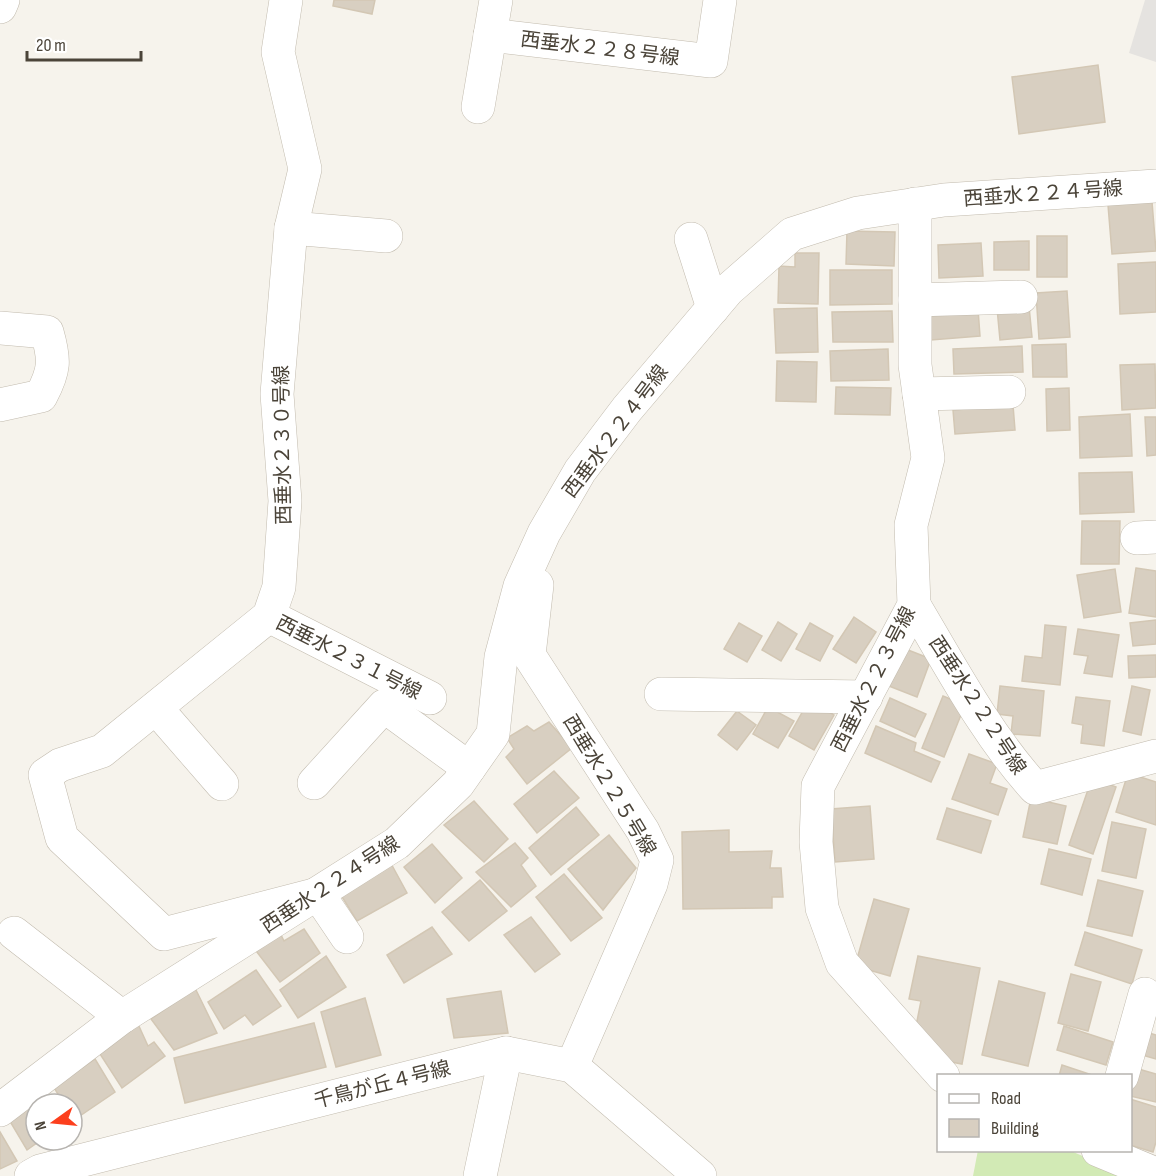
<svg xmlns="http://www.w3.org/2000/svg" width="1156" height="1176" viewBox="0 0 1156 1176" font-family="'Sofia Sans Condensed','Noto Sans JP',sans-serif">
  <style>
    .green { fill: #d2eab5 }
    .parking { fill: #e5e3e0 }
    .building { fill: #d8cfc1; stroke: #d3c7b4; stroke-width: 1.5 }
    .lines { fill: none; stroke-linecap: round; stroke-linejoin: round }
    .minor-casing { stroke: #c2bbae; stroke-width: 34 }
    .minor { stroke: #fff; stroke-width: 33 }
    .labels { text-anchor: middle; stroke-width: 4.5; stroke-linejoin: round; paint-order: stroke }
    .street-label { font-size: 20px; fill: #4b4439; stroke: #fff }
  </style>
  <rect width="100%" height="100%" fill="#f6f3ec"/>
  <!-- green -->
  <path class="green" d="M978 1150 1071 1151 1129 1176H973Z"/>
  <!-- parking -->
  <path class="parking" d="M1145 0H1156V62L1129 53Z"/>
  <!-- building -->
  <g class="building">
    <path d="M334 0H375L372 14 333 6Z"/>
    <path d="M1098 65 1105 122 1019 134 1012 77Z"/>
    <path d="M1152 202 1156 251 1112 254 1108 205Z"/>
    <path d="M847 231 895 232 894 266 846 264Z"/>
    <rect x="1037" y="236" width="30" height="41"/>
    <path d="M1029 241V270H994V242Z"/>
    <path d="M981 243 983 276 939 278 938 245Z"/>
    <path d="M795 253H819L818 304 778 303 779 266 795 267Z"/>
    <path d="M1156 262V312L1120 314 1118 264Z"/>
    <path d="M830 270H892V304L830 305Z"/>
    <path d="M1067 291 1070 337 1039 339 1036 293Z"/>
    <path d="M1029 306 1032 337 1000 340 997 308Z"/>
    <path d="M817 308 818 352 776 353 774 309Z"/>
    <path d="M978 309 980 336 931 340 929 313Z"/>
    <path d="M892 311 893 342H833L832 312Z"/>
    <path d="M1066 344 1067 377H1033L1032 345Z"/>
    <path d="M1022 346 1023 372 954 374 953 349Z"/>
    <path d="M888 349 889 380 831 381 830 351Z"/>
    <path d="M777 361 817 362 816 402 776 401Z"/>
    <path d="M1155 364 1156 408 1122 410 1120 365Z"/>
    <path d="M836 387 891 388 890 415 835 414Z"/>
    <path d="M1069 388 1070 430 1047 431 1046 389Z"/>
    <path d="M1013 405 1015 430 955 434 953 410Z"/>
    <path d="M1130 414 1132 456 1080 458 1079 417Z"/>
    <path d="M1145 417H1156V455L1147 456Z"/>
    <path d="M1132 472 1134 512 1080 514 1079 473Z"/>
    <path d="M1082 521H1120L1119 564H1081Z"/>
    <path d="M1136 568 1156 571V617L1129 613Z"/>
    <path d="M1115 569 1121 612 1084 618 1077 575Z"/>
    <path d="M854 617 876 632 856 663 833 649Z"/>
    <path d="M1156 620V644L1133 646 1130 623Z"/>
    <path d="M778 622 797 634 781 661 762 650Z"/>
    <path d="M739 623 762 636 747 662 724 649Z"/>
    <path d="M810 623 833 636 820 661 796 649Z"/>
    <path d="M1045 625 1066 627 1060 685 1022 681 1025 656 1042 658Z"/>
    <path d="M1078 629 1119 635 1112 677 1084 673 1088 656 1074 654Z"/>
    <path d="M903 648 931 659 917 697 889 686Z"/>
    <path d="M1156 655V677L1129 678 1128 656Z"/>
    <path d="M1000 686 1044 691 1040 736 1011 734 1013 716 997 714Z"/>
    <path d="M1132 686 1150 690 1141 735 1123 731Z"/>
    <path d="M943 696 965 705 944 757 922 748Z"/>
    <path d="M1076 697 1110 701 1104 746 1081 743 1083 725 1072 723Z"/>
    <path d="M890 698 926 714 915 737 880 721Z"/>
    <path d="M809 700 834 715 814 750 789 736Z"/>
    <path d="M768 707 794 721 778 748 753 734Z"/>
    <path d="M737 711 756 725 737 750 718 735Z"/>
    <path d="M549 722 572 748 527 784 506 757 514 749 507 738 527 726 534 731Z"/>
    <path d="M876 726 916 743 914 751 940 762 931 782 865 753Z"/>
    <path d="M969 754 997 764 990 783 1007 789 998 815 952 799Z"/>
    <path d="M554 771 579 798 537 833 514 804Z"/>
    <path d="M1128 773 1156 782V825L1116 812Z"/>
    <path d="M1092 778 1116 787 1093 854 1069 845Z"/>
    <path d="M1031 798 1066 806 1057 844 1023 837Z"/>
    <path d="M474 801 508 839 484 862 444 825Z"/>
    <path d="M870 806 874 859 835 862 831 809Z"/>
    <path d="M576 807 599 835 551 875 529 848Z"/>
    <path d="M947 808 991 821 981 853 937 839Z"/>
    <path d="M1112 822 1146 829 1136 878 1102 871Z"/>
    <path d="M729 830V852L772 851 770 868H781L783 897H772V908L683 909 682 832Z"/>
    <path d="M609 835 636 868 603 910 568 869Z"/>
    <path d="M515 843 528 858 521 865 536 886 511 907 476 872Z"/>
    <path d="M432 844 462 878 435 903 404 867Z"/>
    <path d="M1049 849 1091 859 1082 895 1041 884Z"/>
    <path d="M388 858 407 893 357 921 339 892Z"/>
    <path d="M564 874 602 918 571 941 536 897Z"/>
    <path d="M480 880 507 911 469 941 442 912Z"/>
    <path d="M1098 880 1143 891 1132 936 1087 926Z"/>
    <path d="M874 899 909 909 890 976 855 966Z"/>
    <path d="M531 917 560 954 535 972 504 935Z"/>
    <path d="M432 927 452 954 404 983 387 955Z"/>
    <path d="M304 929 320 953 280 982 253 947 281 935 284 941Z"/>
    <path d="M1085 932 1142 950 1132 984 1075 965Z"/>
    <path d="M326 956 346 987 298 1018 280 990Z"/>
    <path d="M918 956 980 968 962 1064 936 1059 914 1036 921 1001 909 999Z"/>
    <path d="M256 970 281 1006 253 1025 245 1015 224 1029 208 1002Z"/>
    <path d="M1071 974 1101 982 1088 1031 1058 1023Z"/>
    <path d="M999 981 1045 993 1028 1066 982 1055Z"/>
    <path d="M195 988 217 1033 174 1050 151 1019Z"/>
    <path d="M501 991 508 1033 454 1038 447 999Z"/>
    <path d="M365 998 381 1055 336 1067 321 1012Z"/>
    <path d="M314 1023 326 1067 185 1103 174 1058Z"/>
    <path d="M138 1024 148 1046 154 1042 165 1056 122 1088 100 1054Z"/>
    <path d="M1064 1026 1113 1042 1106 1065 1057 1050Z"/>
    <path d="M1149 1033 1156 1035V1059L1142 1055Z"/>
    <path d="M95 1059 115 1092 74 1120 72 1116V1104H64L53 1086Z"/>
    <path d="M1062 1065 1095 1076H1059Z"/>
    <path d="M1135 1068 1156 1074V1102L1130 1096V1086Z"/>
    <path d="M44 1089 55 1104H36V1140H41L27 1150 8 1118Z"/>
    <path d="M1130 1099 1156 1107V1142L1153 1152 1130 1145Z"/>
    <path d="M0 1132 17 1161 0 1169Z"/>
  </g>
  <g class="lines">
    <defs>
      <g id="minor">
        <path d="M286 0 278 52 305 169 291 228 277 394 285 501 279 587 269 616 102 751 60 765 45 775 62 838 164 934 318 894 347 937"/>
        <path d="M0 7 3 0"/>
        <path d="M490 35 711 61 720 0"/>
        <path d="M478 107 496 0"/>
        <path d="M915 204V365L928 458 911 525 914 605 818 786 816 842 822 908 842 963 943 1076"/>
        <path d="M291 228 386 236"/>
        <path d="M691 239 713 308"/>
        <path d="M915 300 1021 297"/>
        <path d="M0 328 47 332C55 360 55 370 41 396L0 405"/>
        <path d="M919 394 1009 392"/>
        <path d="M1137 538 1156 537"/>
        <path d="M537 585 529 655 643 831 657 860 651 884 572 1066"/>
        <path d="M914 605C951 667 986 734 1035 788L1156 756"/>
        <path d="M269 616 430 698"/>
        <path d="M661 694 866 697"/>
        <path d="M156 708 222 784"/>
        <path d="M314 783 384 706 469 768"/>
        <path d="M14 933 122 1017"/>
        <path d="M1122 1076 1145 994"/>
        <path d="M0 1110 122 1017 397 843 458 784 493 734 501 657 520 586 544 533 580 471 627 409 728 290 792 234 858 213 944 200 1156 186"/>
        <path d="M1098 1150 1156 1174"/>
        <path d="M31 1176 40 1171 506 1053 572 1066 700 1176"/>
        <path d="M480 1176 506 1053"/>
      </g>
    </defs>
    <!-- minor casing -->
    <use href="#minor" class="minor-casing"/>
    <!-- minor -->
    <use href="#minor" class="minor"/>
  </g>
  <g class="labels">
    <!-- street labels -->
    <g class="street-label">
      <text transform="translate(600 48) rotate(7)" y="7">西垂水２２８号線</text>
      <text transform="translate(1043 193) rotate(-4)" y="7">西垂水２２４号線</text>
      <text transform="translate(615 431) rotate(-53)" y="7">西垂水２２４号線</text>
      <text transform="translate(282 445) rotate(-91)" y="7">西垂水２３０号線</text>
      <text transform="translate(349 657) rotate(27)" y="7">西垂水２３１号線</text>
      <text transform="translate(873 679) rotate(-63)" y="7">西垂水２２３号線</text>
      <text transform="translate(978 705) rotate(57)" y="7">西垂水２２２号線</text>
      <text transform="translate(610 785) rotate(59)" y="7">西垂水２２５号線</text>
      <text transform="translate(330 884) rotate(-33)" y="7">西垂水２２４号線</text>
      <text transform="translate(382 1084) rotate(-14)" y="7">千鳥が丘４号線</text>
    </g>
  </g>
  <!-- legend -->
  <rect x="937" y="1074" width="195" height="78" fill="#ffffff" stroke="#b7b4b0" stroke-width="1.5"/>
  <rect x="949" y="1094" width="30" height="9" fill="#ffffff" stroke="#b7b4b0" stroke-width="1.5"/>
  <text x="991" y="1104" font-size="18" fill="#4b4439">Road</text>
  <rect x="949" y="1119" width="30" height="18" fill="#d8cfc1" stroke="#b7b4b0" stroke-width="1.5"/>
  <text x="991" y="1134" font-size="18" fill="#4b4439">Building</text>
  <!-- north arrow -->
  <g transform="translate(54 1122) rotate(255)"><circle r="28" fill="#ffffff" stroke="#b7b4b0" stroke-width="1.5"/>
  <path d="M0-4.5L10 22L0 15L-10 22Z" fill="#fc3f1d"/>
  <text y="-9" font-size="16" font-weight="bold" text-anchor="middle" fill="#4b4439">N</text>
  </g>
  <!-- scale -->
  <path d="M27 51v9h114v-9" fill="none" stroke="#4b4439" stroke-width="3"/>
  <text x="36" y="51" font-size="18" fill="#4b4439" stroke="#ffffff" stroke-width="4.5" paint-order="stroke">20 m</text>
</svg>
